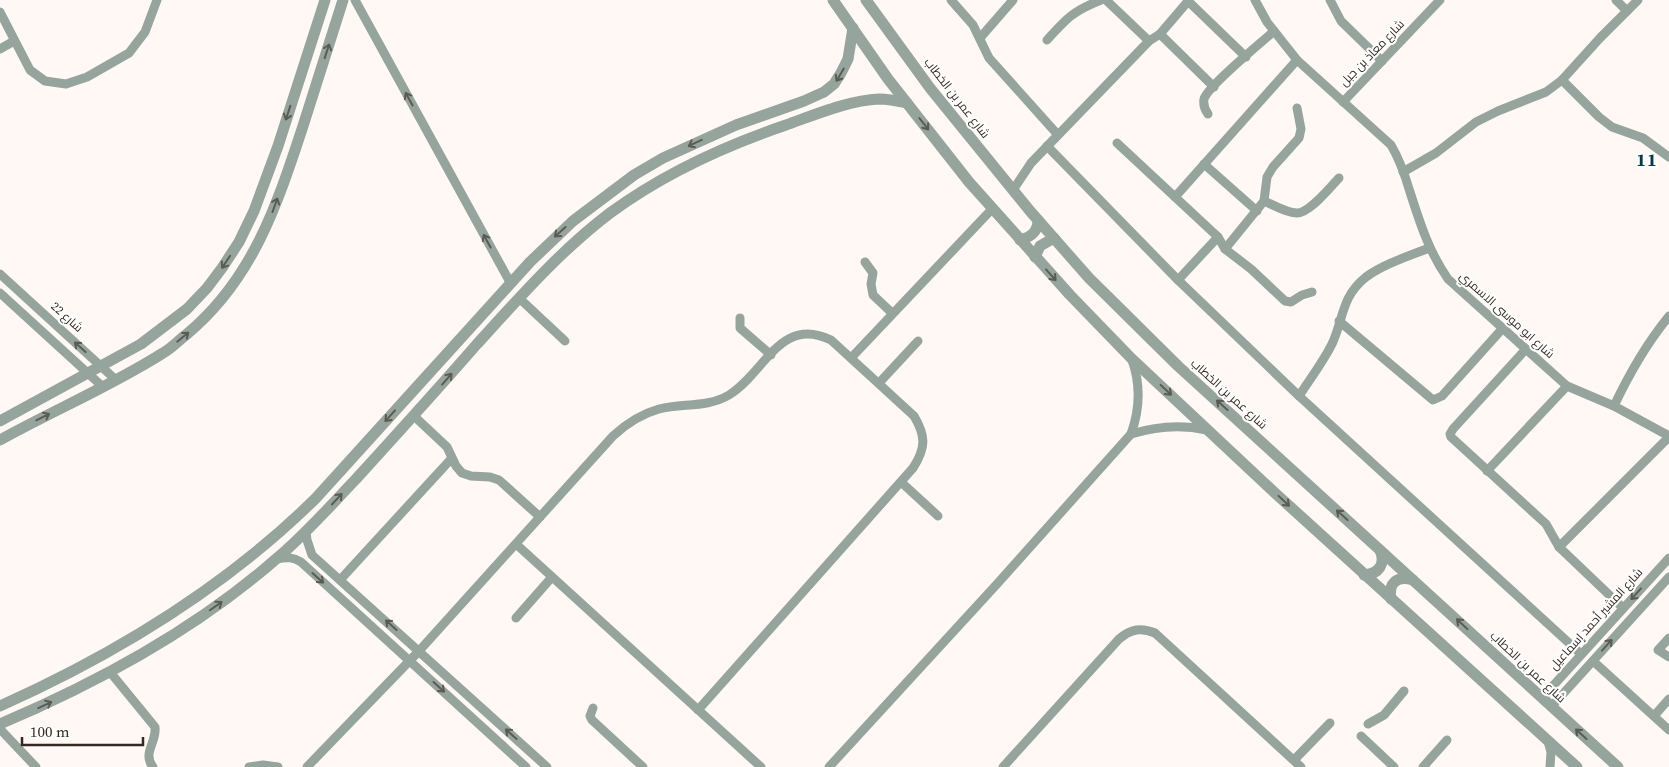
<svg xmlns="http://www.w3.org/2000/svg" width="1669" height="767" viewBox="0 0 1669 767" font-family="'Source Serif 4',Cairo,serif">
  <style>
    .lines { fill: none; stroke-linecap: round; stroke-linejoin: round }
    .minor { stroke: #95a59e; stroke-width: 9 }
    .tertiary { stroke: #95a59e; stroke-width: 11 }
    .oneway { stroke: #5b5b53 }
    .labels { text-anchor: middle; stroke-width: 4; stroke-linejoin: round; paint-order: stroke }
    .street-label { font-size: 12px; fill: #342921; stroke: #fff }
    .district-label { font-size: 18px; font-weight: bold; letter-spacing: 1px; fill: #06374b; stroke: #fff }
  </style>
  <rect width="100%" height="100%" fill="#fff8f4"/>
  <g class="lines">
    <!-- minor -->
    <g class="minor">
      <path d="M355 0 511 284"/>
      <path d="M951 0 973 25 989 58 1058 135"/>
      <path d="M1106 0 1149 41"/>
      <path d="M1255 0 1267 22 1297 60 1391 145C1400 160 1405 175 1410 192 1420 223 1429 252 1448 279L1567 386 1614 406 1669 436"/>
      <path d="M1330 0 1341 21 1382 61"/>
      <path d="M1616 0 1627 11"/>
      <path d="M1188 1 1246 57"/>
      <path d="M0 12 30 70 45 81 66 84 87 77 129 53 145 32 157 0"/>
      <path d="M1160 34 1214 87"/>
      <path d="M980 38 1013 0"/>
      <path d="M1047 40C1067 18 1073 11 1101 0"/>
      <path d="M0 49 14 41"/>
      <path d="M1562 80 1599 117 1612 127 1643 138 1669 157"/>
      <path d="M1343 102 1440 0"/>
      <path d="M1208 114C1205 110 1203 105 1204 99 1208 86 1261 43 1274 31"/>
      <path d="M1117 143 1218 237 1225 249 1251 269 1285 301 1291 302 1302 295 1312 292"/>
      <path d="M1047 146 1178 280 1299 396 1581 654"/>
      <path d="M1204 164 1257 211"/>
      <path d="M1403 172 1436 153 1476 122 1498 111 1546 92 1562 80 1600 38 1638 0"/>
      <path d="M1013 190 1031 163 1149 41 1160 34 1189 0"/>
      <path d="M1175 197 1297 60"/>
      <path d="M1264 201C1274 205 1286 213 1297 213 1310 213 1330 187 1339 178"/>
      <path d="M1225 249 1264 201 1267 177 1273 167 1299 138 1301 129 1297 108"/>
      <path d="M865 262 873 273 871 284 873 295 892 313"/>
      <path d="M0 274 116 380"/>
      <path d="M1178 280 1218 237"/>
      <path d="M0 293 103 387"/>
      <path d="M519 298 565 341"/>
      <path d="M740 318V328L771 355"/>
      <path d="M1339 321 1433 400 1442 396 1503 328"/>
      <path d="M1526 349 1453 429 1450 434 1451 437 1546 524 1559 547 1623 608"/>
      <path d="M851 358 992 209"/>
      <path d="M879 383 918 341"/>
      <path d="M1299 396C1310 379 1323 362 1332 344 1344 318 1341 297 1366 277 1384 264 1409 256 1429 248"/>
      <path d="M1614 406C1629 374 1647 343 1669 316"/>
      <path d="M414 416 447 447 456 466 462 473 471 476 490 477 499 480 540 517"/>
      <path d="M1131 434C1157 426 1181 424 1207 430"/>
      <path d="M1487 471 1567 386"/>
      <path d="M901 482 938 516"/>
      <path d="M306 532 307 540 312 555 547 767"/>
      <path d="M516 544 761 767"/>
      <path d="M1559 547 1669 437"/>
      <path d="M277 559C287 557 293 557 301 562L526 767"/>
      <path d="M340 580 452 458"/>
      <path d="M516 618 552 577"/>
      <path d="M1669 638 1658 650 1669 657"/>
      <path d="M1593 661 1669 730"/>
      <path d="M110 672 155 727C157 742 142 753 153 767"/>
      <path d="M1542 698 1669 558"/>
      <path d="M1551 707 1669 577"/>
      <path d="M593 708 590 716 592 720 643 767"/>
      <path d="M1654 716 1669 699"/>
      <path d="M1368 724 1384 715 1404 691"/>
      <path d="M0 729 36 767"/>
      <path d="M1361 736 1394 767"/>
      <path d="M1548 741 1551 752 1550 767"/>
      <path d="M1294 760 1330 723"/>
      <path d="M249 767 263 765 278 767"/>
      <path d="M307 767 419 651 613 436C626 424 641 414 659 409 683 403 707 408 729 395 765 373 780 315 831 340L914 416C926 436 926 448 913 468L698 710"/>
      <path d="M829 767 997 584 1131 434C1140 409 1141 385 1132 360"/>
      <path d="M1003 767 1119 639C1131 629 1141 627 1155 633L1301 767"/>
      <path d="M1423 767 1447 740"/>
    </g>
    <!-- tertiary -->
    <g class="tertiary">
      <path d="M833 0 888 79 969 182 1070 295 1132 359 1275 493 1577 767"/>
      <path d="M866 0 930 88 1030 211 1089 278 1178 366 1618 767"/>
      <path d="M1020 240C1031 237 1038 232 1038 220"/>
      <path d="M1035 257 1040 246 1054 238"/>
      <path d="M0 421 141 344 187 309 207 288 222 268 239 242 254 211 278 146 325 0"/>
      <path d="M0 440C54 410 111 386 163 353 172 348 179 340 187 334 253 279 277 205 303 126 316 84 330 42 343 0"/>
      <path d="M1364 575C1379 574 1386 564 1380 550"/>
      <path d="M1391 599C1388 583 1397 575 1413 580"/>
      <path d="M0 706C116 654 225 588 316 498L530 262 573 221 634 175 663 158 736 125 804 101 824 92 834 84 841 73 848 59 853 28"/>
      <path d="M0 724C99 682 195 630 276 559 305 535 330 506 356 479 397 434 437 390 477 344 519 298 560 251 610 213 663 174 724 146 786 125 814 115 850 100 879 99 889 99 898 101 907 103"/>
    </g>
  </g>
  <!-- one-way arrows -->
  <defs><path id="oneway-shaft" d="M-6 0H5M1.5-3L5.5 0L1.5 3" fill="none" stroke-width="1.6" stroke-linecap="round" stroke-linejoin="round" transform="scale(1.25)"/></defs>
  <g class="oneway">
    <use href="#oneway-shaft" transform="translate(327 51) rotate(-72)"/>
    <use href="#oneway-shaft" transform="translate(840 75) rotate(120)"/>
    <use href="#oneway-shaft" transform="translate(409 99) rotate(-119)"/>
    <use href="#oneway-shaft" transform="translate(288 113) rotate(108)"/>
    <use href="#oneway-shaft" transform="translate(924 124) rotate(52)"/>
    <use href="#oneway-shaft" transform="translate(695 143) rotate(155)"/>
    <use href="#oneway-shaft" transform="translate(275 205) rotate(-70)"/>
    <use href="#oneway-shaft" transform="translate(560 232) rotate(138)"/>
    <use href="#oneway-shaft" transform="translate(487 241) rotate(-119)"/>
    <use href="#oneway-shaft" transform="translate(226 262) rotate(124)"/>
    <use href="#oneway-shaft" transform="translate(1051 275) rotate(48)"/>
    <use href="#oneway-shaft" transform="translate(183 337) rotate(-39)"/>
    <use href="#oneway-shaft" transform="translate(80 347) rotate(-138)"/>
    <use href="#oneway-shaft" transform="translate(447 379) rotate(-49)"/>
    <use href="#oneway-shaft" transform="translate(1166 390) rotate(43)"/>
    <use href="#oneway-shaft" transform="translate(1222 405) rotate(-138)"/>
    <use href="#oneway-shaft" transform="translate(390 416) rotate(132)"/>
    <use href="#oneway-shaft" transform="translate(43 417) rotate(-27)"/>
    <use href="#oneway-shaft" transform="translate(337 499) rotate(-47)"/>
    <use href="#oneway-shaft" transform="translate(1284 501) rotate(43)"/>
    <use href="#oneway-shaft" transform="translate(1342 515) rotate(-138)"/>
    <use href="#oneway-shaft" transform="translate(318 578) rotate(42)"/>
    <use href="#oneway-shaft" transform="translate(1636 594) rotate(132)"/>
    <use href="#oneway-shaft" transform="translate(216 606) rotate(-35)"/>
    <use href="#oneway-shaft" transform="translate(1462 624) rotate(-137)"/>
    <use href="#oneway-shaft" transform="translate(391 625) rotate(-138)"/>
    <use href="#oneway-shaft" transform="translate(1607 645) rotate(-48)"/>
    <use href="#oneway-shaft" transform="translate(439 687) rotate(42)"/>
    <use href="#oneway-shaft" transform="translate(45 705) rotate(-25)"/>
    <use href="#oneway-shaft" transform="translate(511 734) rotate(-138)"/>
    <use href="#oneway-shaft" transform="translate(1581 734) rotate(-138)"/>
  </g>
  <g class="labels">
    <!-- street labels -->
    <g class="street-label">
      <text transform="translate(1372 53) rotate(-46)" y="4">شارع معاذ بن جبل</text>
      <text transform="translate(957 98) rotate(52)" y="4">شارع عمر بن الخطاب</text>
      <text transform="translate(1507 315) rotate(42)" y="4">شارع ابو موسى الاسمري</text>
      <text transform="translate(67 317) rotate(42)" y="4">شارع 22</text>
      <text transform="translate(1229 394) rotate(42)" y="4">شارع عمر بن الخطاب</text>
      <text transform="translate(1596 619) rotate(-48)" y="4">شارع المشير أحمد إسماعيل</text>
      <text transform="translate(1528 667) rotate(43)" y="4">شارع عمر بن الخطاب</text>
    </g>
    <!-- district labels -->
    <g class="district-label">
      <text x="1647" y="166">11</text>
    </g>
  </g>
  <!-- scale -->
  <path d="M22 737v8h121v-8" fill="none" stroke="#342921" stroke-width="2.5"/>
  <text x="30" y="737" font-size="15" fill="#342921" stroke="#ffffff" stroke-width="4" paint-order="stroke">100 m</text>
</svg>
